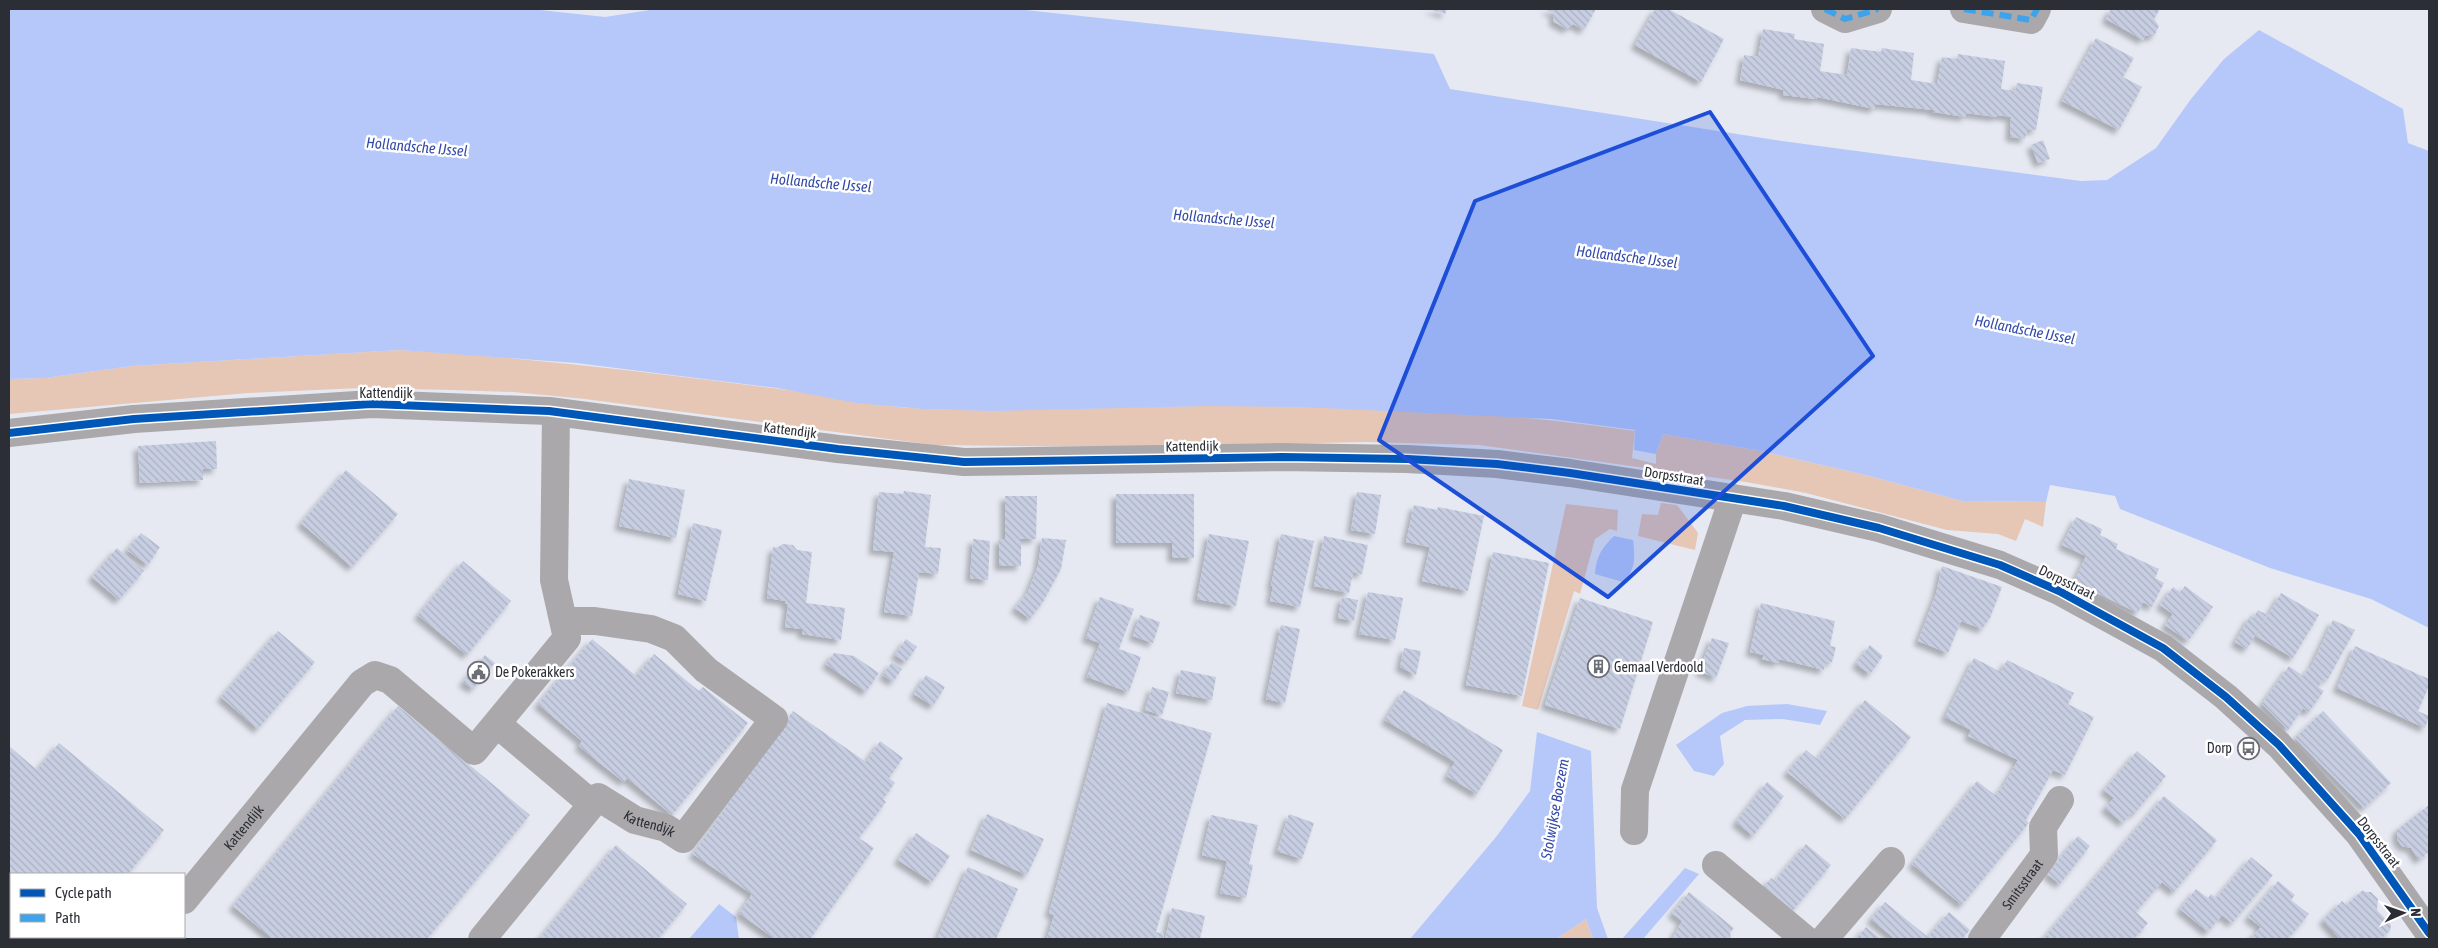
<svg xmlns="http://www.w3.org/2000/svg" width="2438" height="948" viewBox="0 0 2438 948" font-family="'Asap Condensed',sans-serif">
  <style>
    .green { fill: #e6c6b5 }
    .water { fill: #b6c8fa }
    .building { fill: url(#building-back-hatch); filter: url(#shadow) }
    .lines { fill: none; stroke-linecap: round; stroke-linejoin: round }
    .minor { stroke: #aaa8ab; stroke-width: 28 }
    .quiet { stroke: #3ea3eb; stroke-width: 6; stroke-dasharray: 12 6; stroke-linecap: butt }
    .cycleway-casing { stroke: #fff; stroke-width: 11 }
    .cycleway { stroke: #0057b8; stroke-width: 8 }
    .marked { fill: #1d4ed8; fill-opacity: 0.2; stroke: #1d4ed8; stroke-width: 4; stroke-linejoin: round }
    .labels { text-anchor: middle; stroke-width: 5; stroke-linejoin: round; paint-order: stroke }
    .street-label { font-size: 14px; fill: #2c2e35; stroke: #fff }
    .poi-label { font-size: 14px; fill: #2c2e35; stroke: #fff; text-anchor: start }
    .water-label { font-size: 15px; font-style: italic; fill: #334aa9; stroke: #fff }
  </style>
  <defs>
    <pattern id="building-back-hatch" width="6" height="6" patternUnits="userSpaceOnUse" patternTransform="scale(1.25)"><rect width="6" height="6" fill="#c7cee2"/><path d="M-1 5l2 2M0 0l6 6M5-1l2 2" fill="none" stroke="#abb1c2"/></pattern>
    <filter id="shadow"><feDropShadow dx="-4.5" dy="4.5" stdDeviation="2.5" flood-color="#0004"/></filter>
  </defs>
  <rect width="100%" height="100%" fill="#e6e9f2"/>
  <!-- green -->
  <g class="green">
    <path d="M400 350C524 357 648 372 772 388 823 394 874 407 926 409 1019 413 1113 406 1206 406 1349 405 1494 410 1635 431L1632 458 1656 464V454L1663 434 1756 450 1866 475 1962 501 2046 502 2043 527 2025 519 2016 541 1998 534 1947 530 1806 493 1746 482 1479 445 1366 442 1121 447 934 445 585 399 513 392 453 390 361 388 248 393 9 414V379L45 378 132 366Z"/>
    <path d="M1661 503 1677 505 1698 533 1695 550 1638 536 1642 514 1658 515Z"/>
    <path d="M1566 504 1618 510 1617 531 1610 529 1595 539 1580 594 1574 591 1538 710 1522 706Z"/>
    <path d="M1586 919 1593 939H1556Z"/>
  </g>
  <!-- water -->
  <g class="water">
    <path d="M9 9H531L605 17 656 9H1016L1434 54 1450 89 1782 141 2081 181 2107 180 2156 148 2191 99 2224 59 2259 30 2403 109 2408 143 2429 151V628L2371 599 2270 568 2120 509 2115 496 2050 485 2046 502 1962 501 1866 475 1756 450 1663 434 1656 454 1634 450 1635 430 1552 419 1302 407 1208 406 991 411 922 409 856 403 777 388 576 363 400 350 132 366 45 378 9 379Z"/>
    <path d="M1614 536 1633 540C1635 558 1636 569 1623 582L1595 574C1596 556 1602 548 1614 536Z"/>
    <path d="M1787 704 1827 711 1820 725 1783 719 1745 720 1720 736 1724 764 1714 776 1694 771 1676 745 1722 713 1747 706Z"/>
    <path d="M1537 732 1591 751 1597 908 1608 939H1593L1586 919 1556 939H1410L1496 837 1530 791Z"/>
    <path d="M1685 868 1699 874 1643 939H1622Z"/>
    <path d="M719 904 736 917 739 939H689Z"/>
  </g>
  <!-- building -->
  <g class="building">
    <path d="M1429 9H1447L1445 14Z"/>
    <path d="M1545 9H1596L1584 30 1573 24 1567 29 1554 22 1553 18 1555 14Z"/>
    <path d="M1655 9H1668L1724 39 1701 82 1635 45Z"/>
    <path d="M2111 9H2160L2154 19 2159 26 2154 36H2145L2143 40 2106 19Z"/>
    <path d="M1763 29 1795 34 1794 39 1824 44 1820 71 1847 75 1851 48 1881 52 1882 48 1914 53 1911 80 1937 84 1942 57 1957 59 1958 54 2005 61 2001 89 2015 91 2013 101 2017 83 2043 87 2036 130 2027 129 2025 139 2010 137 2011 117 1997 115 1996 117 1966 113 1965 117 1933 112V110L1875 104V109L1817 97 1816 99 1783 95 1784 90 1740 80 1744 55 1758 57Z"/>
    <path d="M2096 38 2134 58 2123 77 2142 87 2119 130 2062 101Z"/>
    <path d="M2043 140 2050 159 2038 163 2031 145Z"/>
    <path d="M216 441 217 469H203V480L140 483 138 446Z"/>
    <path d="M346 470 398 514 352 567 301 523Z"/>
    <path d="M629 479 685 490 676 538 619 526Z"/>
    <path d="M904 491 931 495 925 547 941 548 938 574 919 572 912 616 884 612 894 552 873 550 879 492 903 494Z"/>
    <path d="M1357 492 1381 495 1375 534 1351 530Z"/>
    <path d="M1116 494H1194V558H1172V543H1116Z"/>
    <path d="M1005 496H1037L1036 539H1021V566H999V539H1005Z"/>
    <path d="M1414 505 1437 510 1438 507 1484 516 1468 591 1422 581 1430 547 1406 542Z"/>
    <path d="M2076 517 2102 529 2100 535 2118 544 2116 549 2159 569 2155 578 2164 583 2152 607 2143 602 2138 613 2074 582 2086 556 2062 545Z"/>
    <path d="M693 523 722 530 706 601 678 594Z"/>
    <path d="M141 533 160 547 148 565 127 550Z"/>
    <path d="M1209 534 1249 541 1236 606 1197 599Z"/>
    <path d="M1281 534 1314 541 1300 607 1270 601 1273 586H1271Z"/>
    <path d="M1324 536 1368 545 1362 574 1353 572 1349 593 1314 586Z"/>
    <path d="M1042 538 1066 540 1061 569 1043 602 1030 619 1015 608 1028 592 1038 566Z"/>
    <path d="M973 539 990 541 988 580 970 578Z"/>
    <path d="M783 544 793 545 797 550 812 552 806 603 845 608 841 640 802 634V629L785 627 788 604H785L786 601 767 598 773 547 777 548Z"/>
    <path d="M117 548 144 571 119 600 92 577Z"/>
    <path d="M1493 552 1549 563 1522 696 1466 685Z"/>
    <path d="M463 561 511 601 467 655 418 615Z"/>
    <path d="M1942 566 2002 587 1990 618 1982 629 1961 621 1948 653 1918 641 1936 594Z"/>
    <path d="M2185 586 2213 607 2188 641 2165 625 2173 614 2160 605 2173 587 2180 592Z"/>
    <path d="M1368 592 1403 598 1395 640 1359 634Z"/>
    <path d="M2281 593 2319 615 2293 658 2256 636Z"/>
    <path d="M1100 597 1134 609 1119 649 1141 657 1129 692 1087 677 1100 643 1086 638Z"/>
    <path d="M1342 597 1358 600 1354 621 1338 618Z"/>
    <path d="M1580 598 1653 622 1620 729 1545 705Z"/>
    <path d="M1761 603 1835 621 1830 646 1836 647 1832 662 1826 661 1824 670 1779 659 1778 663 1762 659 1764 655 1750 652Z"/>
    <path d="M2258 610 2267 615 2247 649 2235 642 2250 616 2253 618Z"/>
    <path d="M1140 615 1160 622 1153 643 1133 636Z"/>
    <path d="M2333 620 2355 630 2328 679 2325 678 2318 687 2324 691 2309 712 2303 708 2288 730 2262 704 2289 666 2303 676 2309 668 2310 669Z"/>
    <path d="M1281 625 1300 629 1285 703 1266 699Z"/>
    <path d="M278 631 315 662 258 729 221 697Z"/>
    <path d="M1712 638 1729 643 1716 678 1699 671Z"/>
    <path d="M592 639 636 676 654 654 699 691 703 687 748 723 672 815 627 778 624 782 601 764 579 746 582 741 538 704Z"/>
    <path d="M906 639 917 647 906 662 895 655Z"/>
    <path d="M1870 645 1883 656 1870 674 1856 664Z"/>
    <path d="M2355 646 2429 679V686L2418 711 2429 716 2425 728 2337 688Z"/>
    <path d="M1404 648 1421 651 1416 675 1400 667Z"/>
    <path d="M834 653 854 656 879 673 866 692 826 664Z"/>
    <path d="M485 655 495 663 473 689 463 682Z"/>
    <path d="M1974 658 2001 672 2007 660 2074 693 2068 704 2094 717 2065 775 2053 770 2026 820 2029 823 1962 905 1912 864 1977 781 1995 795 2004 785 2018 760 1968 736 1971 730 1945 717Z"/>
    <path d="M892 662 902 669 893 682 883 675Z"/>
    <path d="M1181 670 1216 677 1212 700 1176 693Z"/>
    <path d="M926 675 945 687 933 706 914 694Z"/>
    <path d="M1152 687 1169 692 1162 715 1145 710Z"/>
    <path d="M1404 690 1503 750 1477 794 1447 776 1455 762 1385 720Z"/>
    <path d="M1865 700 1911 737 1845 819 1787 772 1806 750 1817 759Z"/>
    <path d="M1107 703 1212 733 1156 932 1164 934 1163 939H1047L1054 915 1049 913Z"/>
    <path d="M398 706 530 815 427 939H273L233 906Z"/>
    <path d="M793 711 866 762 880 741 903 758 889 778 895 783 883 799 886 802 859 838 874 848 810 939H775L739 913 752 894 693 854Z"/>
    <path d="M2323 711 2391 783 2364 808 2295 738Z"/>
    <path d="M59 743 164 830 128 874H11V937H76L74 939H9V746L37 770Z"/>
    <path d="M2137 751 2166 776 2134 814 2131 813 2123 823 2105 808 2114 798 2104 790Z"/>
    <path d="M1767 782 1784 796 1753 836 1736 822Z"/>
    <path d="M2164 796 2217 840 2174 892 2162 882 2136 912 2148 923 2134 939H2043Z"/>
    <path d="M2429 805V852L2419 860 2411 848 2402 846 2397 839V830Z"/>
    <path d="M987 814 1044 839 1027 875 971 850Z"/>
    <path d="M1289 814 1314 823 1302 859 1277 851Z"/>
    <path d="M1211 815 1258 825 1249 864 1253 865 1246 898 1220 893 1227 861 1202 855Z"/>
    <path d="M916 833 950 856 932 882 898 860Z"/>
    <path d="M2078 836 2090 846 2060 884 2047 874Z"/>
    <path d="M1806 844 1831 865 1789 915 1760 891 1771 878 1775 881Z"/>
    <path d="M616 845 687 904 658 939H539Z"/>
    <path d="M2251 857 2273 875 2232 923 2222 915 2208 932 2180 909 2196 889 2208 898 2211 894 2216 898Z"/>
    <path d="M968 867 1018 889 996 939H937Z"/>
    <path d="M2278 881 2295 895 2291 900 2309 914 2288 939H2250L2261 927 2248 917Z"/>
    <path d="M2363 890 2365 892H2371L2378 899 2377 910 2391 925 2390 931 2380 939H2340L2323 920 2342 901 2346 905Z"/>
    <path d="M1689 892 1734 928 1730 933 1731 939H1672L1682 921 1672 913Z"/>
    <path d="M1885 902 1928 937 1949 912 1970 930 1962 939H1895L1871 919Z"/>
    <path d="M1172 908 1205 916 1200 939H1165Z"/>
    <path d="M1866 927 1881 939H1856Z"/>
  </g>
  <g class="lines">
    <!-- minor -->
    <g class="minor">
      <path d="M1825 9 1845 19 1878 9"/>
      <path d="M1964 9 2031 20 2037 9"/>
      <path d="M9 433 134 419 372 404 549 411 838 449 964 462 1282 457 1407 459 1497 464 1570 473 1784 506 1879 528 2000 565 2059 591 2163 648 2226 697 2279 745 2359 834 2429 933"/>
      <path d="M497 724 592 804"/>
      <path d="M1634 831 1635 790 1733 498"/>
      <path d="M1716 865 1805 939"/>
      <path id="s1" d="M184 900 362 683 375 675 390 680 474 751 567 638 554 580 556 412"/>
      <path d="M152 939 154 937"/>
      <path id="s2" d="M482 939 598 797 635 820 666 828 683 839 774 719 706 670 674 638 651 629 595 621H564"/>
      <path d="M1824 939 1891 861"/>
      <path id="s3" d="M1982 939 2044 855 2043 827 2060 800"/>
    </g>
    <!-- quiet -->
    <g class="quiet">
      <path d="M1825 9 1845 19 1878 9"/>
      <path d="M1964 9 2031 20 2037 9"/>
    </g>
    <defs>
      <path id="cycleway" d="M9 433 134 419 372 404 549 411 838 449 964 462 1282 457 1407 459 1497 464 1570 473 1784 506 1879 528 2000 565 2059 591 2163 648 2226 697 2279 745 2359 834 2429 933"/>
    </defs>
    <!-- cycleway casing -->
    <use href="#cycleway" class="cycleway-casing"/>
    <!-- cycleway -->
    <use href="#cycleway" class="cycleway"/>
  </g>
  <!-- marked area -->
  <path class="marked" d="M1710 112 1873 356 1608 597 1379 440 1475 201Z"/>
  <!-- icons -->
  <defs>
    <symbol id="building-ring" viewBox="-11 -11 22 22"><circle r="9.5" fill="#fff" stroke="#6d6f77" stroke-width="1.5"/><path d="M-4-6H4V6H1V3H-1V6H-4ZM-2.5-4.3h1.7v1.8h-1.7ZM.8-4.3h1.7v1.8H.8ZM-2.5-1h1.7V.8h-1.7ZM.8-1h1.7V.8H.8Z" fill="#6d6f77"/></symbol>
    <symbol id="civic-ring" viewBox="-11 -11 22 22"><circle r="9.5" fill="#fff" stroke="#6d6f77" stroke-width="1.5"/><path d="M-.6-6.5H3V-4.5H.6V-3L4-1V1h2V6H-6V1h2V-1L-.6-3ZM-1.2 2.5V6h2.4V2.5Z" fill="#6d6f77"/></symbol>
    <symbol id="bus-ring" viewBox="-11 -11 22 22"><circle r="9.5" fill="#fff" stroke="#6d6f77" stroke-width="1.5"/><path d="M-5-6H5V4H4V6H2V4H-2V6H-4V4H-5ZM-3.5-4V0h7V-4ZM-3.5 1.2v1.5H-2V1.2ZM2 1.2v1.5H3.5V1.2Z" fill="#6d6f77"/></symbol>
  </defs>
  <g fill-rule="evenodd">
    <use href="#building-ring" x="1586" y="654" width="25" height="25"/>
    <use href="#civic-ring" x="466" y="660" width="25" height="25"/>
    <use href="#bus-ring" x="2236" y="736" width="25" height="25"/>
  </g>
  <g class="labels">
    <!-- street labels -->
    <g class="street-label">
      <text x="386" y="398">Kattendijk</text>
      <text transform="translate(790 430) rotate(7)" y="5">Kattendijk</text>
      <text transform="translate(1192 446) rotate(-1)" y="5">Kattendijk</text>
      <text transform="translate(1674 476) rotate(9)" y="5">Dorpsstraat</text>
      <text transform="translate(2067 582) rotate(26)" y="5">Dorpsstraat</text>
      <text dy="5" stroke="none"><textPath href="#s2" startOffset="242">Kattendijk</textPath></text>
      <text dy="5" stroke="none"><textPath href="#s1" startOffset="94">Kattendijk</textPath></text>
      <text transform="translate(2379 842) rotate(52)" y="5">Dorpsstraat</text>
      <text dy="5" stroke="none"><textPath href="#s3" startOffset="68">Smitsstraat</textPath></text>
    </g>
    <!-- poi labels -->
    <g class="poi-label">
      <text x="1614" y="672">Gemaal Verdoold</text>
      <text x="495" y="677">De Pokerakkers</text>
      <text x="2232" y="753" text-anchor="end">Dorp</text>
    </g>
    <!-- water labels -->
    <g class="water-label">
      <text transform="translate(417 147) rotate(5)" y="5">Hollandsche IJssel</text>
      <text transform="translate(821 183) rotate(5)" y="5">Hollandsche IJssel</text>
      <text transform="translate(1224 219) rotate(5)" y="5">Hollandsche IJssel</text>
      <text transform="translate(1627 257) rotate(7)" y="5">Hollandsche IJssel</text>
      <text transform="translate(2025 330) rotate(11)" y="5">Hollandsche IJssel</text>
      <text transform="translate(1555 809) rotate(-80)" y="5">Stolwijkse Boezem</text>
    </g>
  </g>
  <!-- border -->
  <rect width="2438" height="948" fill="none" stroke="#2c2e35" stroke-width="20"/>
  <!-- legend -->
  <rect x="10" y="873" width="175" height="65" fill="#ffffff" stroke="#ababae"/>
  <rect x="20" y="889" width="25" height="8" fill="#0057b8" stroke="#ababae"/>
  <text x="55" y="898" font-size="15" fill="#2c2e35">Cycle path</text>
  <rect x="20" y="914" width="25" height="8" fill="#3ea3eb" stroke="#ababae"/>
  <text x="55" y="923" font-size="15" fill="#2c2e35">Path</text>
  <!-- north arrow -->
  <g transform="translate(2403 913) rotate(88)" stroke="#ffffff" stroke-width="4" paint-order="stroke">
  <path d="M0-4L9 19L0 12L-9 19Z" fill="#2c2e35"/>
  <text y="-8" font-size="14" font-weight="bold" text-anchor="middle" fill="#2c2e35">N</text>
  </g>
</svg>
